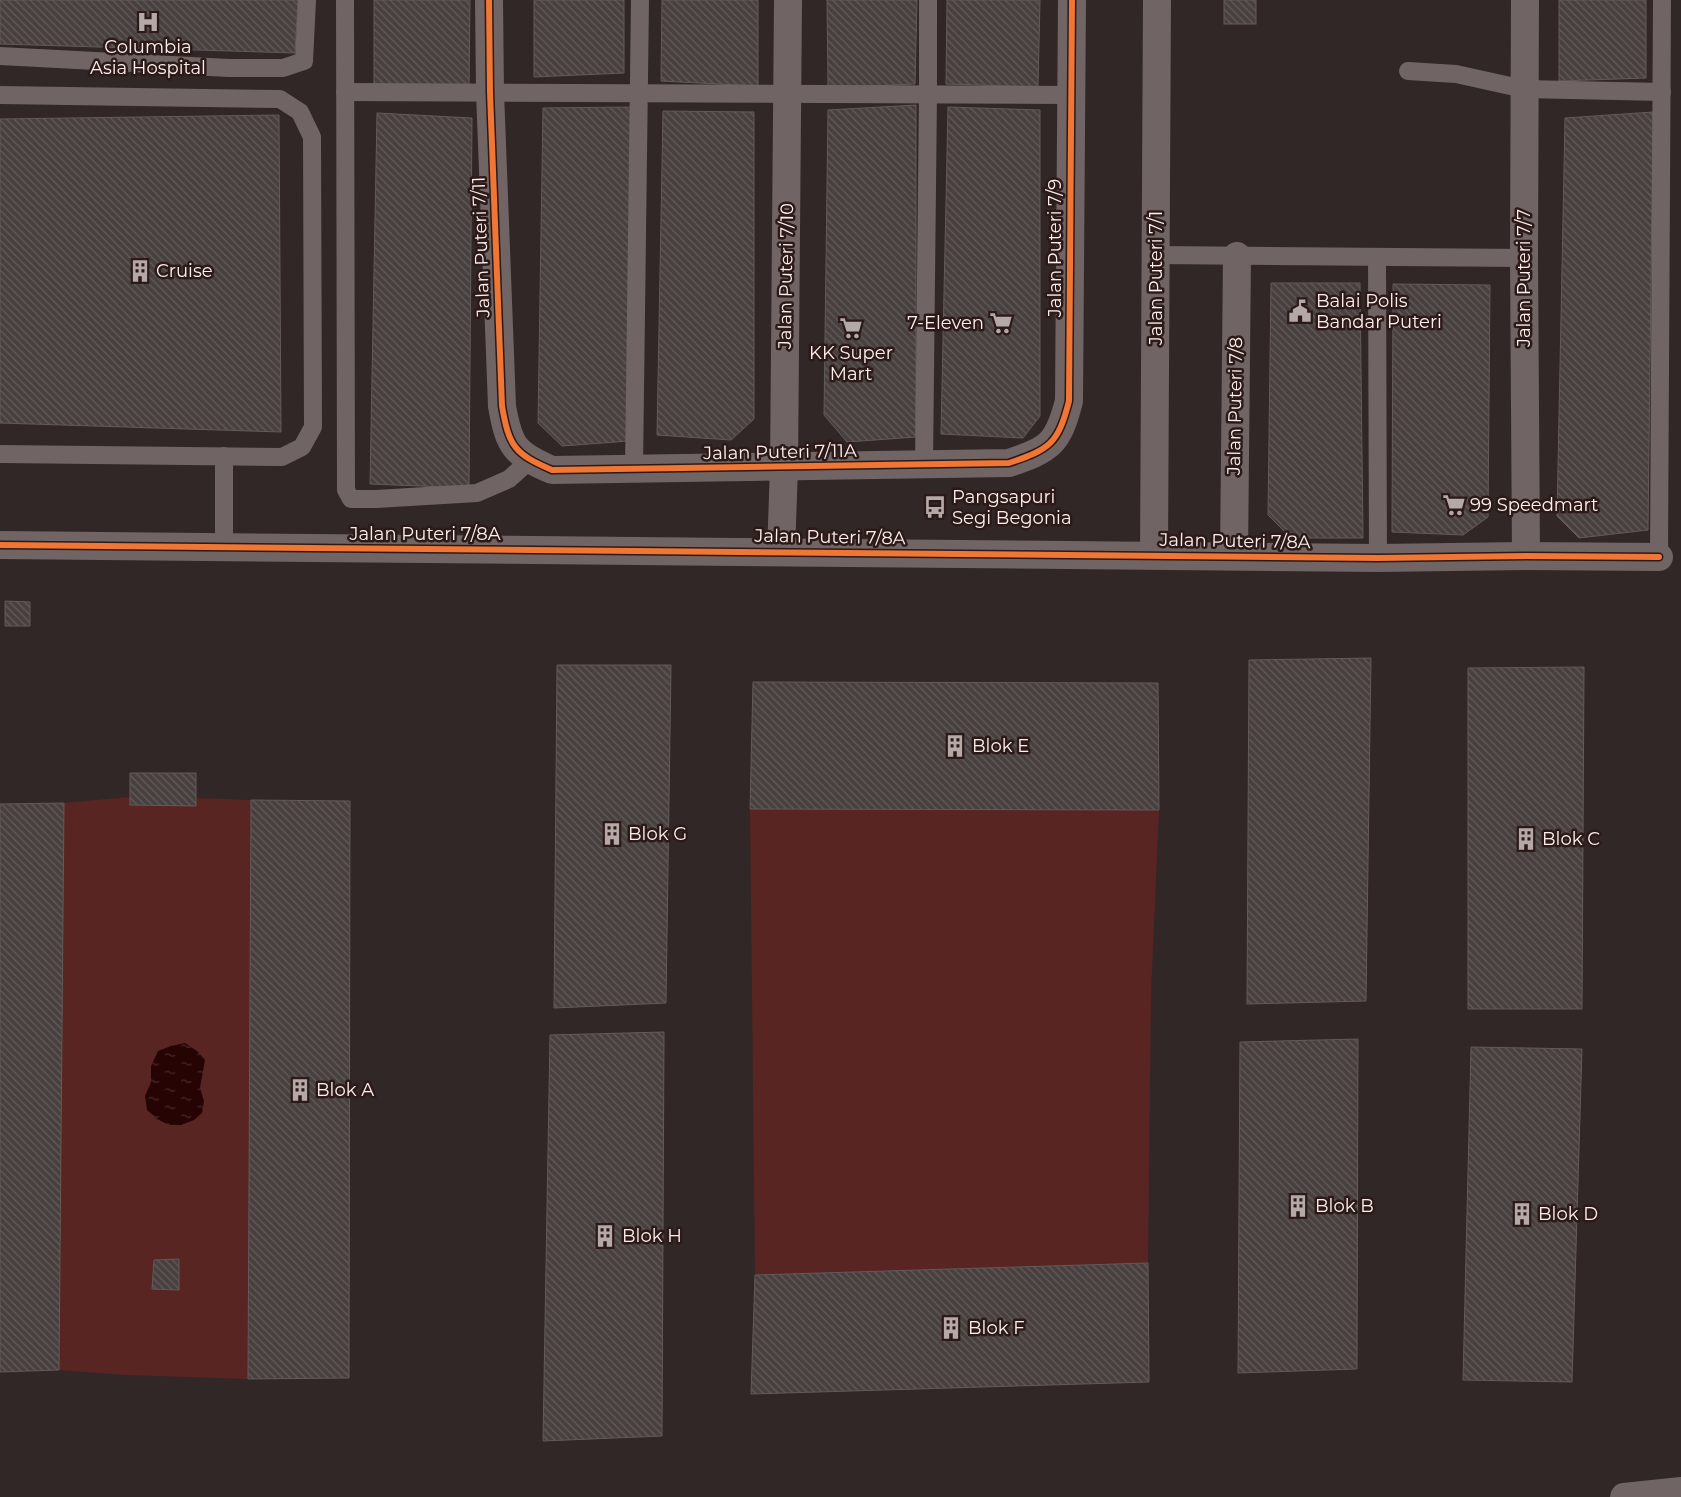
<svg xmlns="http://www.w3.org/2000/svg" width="1681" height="1497" viewBox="0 0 1681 1497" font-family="Montserrat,sans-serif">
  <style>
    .green { fill: #582523 }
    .water { fill: url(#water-ripples) }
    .building { fill: url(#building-back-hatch); stroke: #635a59 }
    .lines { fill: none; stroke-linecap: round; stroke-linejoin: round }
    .lane { stroke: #706564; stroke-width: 18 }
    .street { stroke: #706564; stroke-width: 28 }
    .cycleway-casing { stroke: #2c1a18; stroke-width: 9 }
    .cycleway { stroke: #f07635; stroke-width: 6 }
    .labels { text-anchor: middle; stroke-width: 5; stroke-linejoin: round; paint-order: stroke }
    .poi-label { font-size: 18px; fill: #fcefed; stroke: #2c1a18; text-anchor: start }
    .street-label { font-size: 18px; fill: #fcefed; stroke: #2c1a18 }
  </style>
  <defs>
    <pattern id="water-ripples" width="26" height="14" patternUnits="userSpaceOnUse" patternTransform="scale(1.25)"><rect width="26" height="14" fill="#270404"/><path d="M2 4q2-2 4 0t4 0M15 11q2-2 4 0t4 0" fill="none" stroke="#472929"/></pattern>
    <pattern id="building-back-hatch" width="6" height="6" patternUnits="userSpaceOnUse" patternTransform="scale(1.25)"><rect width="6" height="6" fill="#48403e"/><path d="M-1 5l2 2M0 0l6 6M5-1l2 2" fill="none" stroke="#635c5a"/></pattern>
  </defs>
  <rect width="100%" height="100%" fill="#312726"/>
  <!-- green -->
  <g class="green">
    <path d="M130 797V805L196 806 197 798 251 800 248 1379 126 1375 59 1370 64 803Z"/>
    <path d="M750 809 1159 810 1151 993 1148 1263 755 1275Z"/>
  </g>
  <!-- water -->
  <path class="water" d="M185 1043 197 1051 205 1060 200 1088 204 1101 202 1113 194 1120 181 1125H169L157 1119 147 1110 145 1096 151 1082V1066L158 1051 171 1046Z"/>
  <!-- building -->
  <g class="building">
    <path d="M0 0H298L295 53 0 44Z"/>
    <path d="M374 0H470L469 90 374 85Z"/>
    <path d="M534 0H624V73L534 77Z"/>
    <path d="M662 0H758V86L661 81Z"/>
    <path d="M827 0H917L915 84 828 88Z"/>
    <path d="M947 0H1040L1038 87 946 84Z"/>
    <rect x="1224" y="0" width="32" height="24"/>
    <path d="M1559 0H1646V78L1559 81Z"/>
    <path d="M916 105V437L847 442 824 415 828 110Z"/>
    <path d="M632 107 629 441 562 446 538 423 543 108Z"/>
    <path d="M948 107 1040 110V416L1023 438 941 434Z"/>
    <path d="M663 111 754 112V419L731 440 657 435Z"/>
    <path d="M1653 112 1648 530 1579 538 1557 516 1565 118Z"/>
    <path d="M377 113 472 118 469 488 370 484Z"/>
    <path d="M279 115 281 432 0 423V119Z"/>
    <path d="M1271 283H1360L1363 538H1291L1268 515Z"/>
    <path d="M1393 284 1490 285 1488 517 1463 535 1392 532Z"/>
    <path d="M5 601 30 602V626H5Z"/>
    <path d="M1371 658 1366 1001 1247 1004 1249 660Z"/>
    <path d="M557 665H671L666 1003 554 1008Z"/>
    <path d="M1584 667 1582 1009H1468V668Z"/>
    <path d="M753 682 1158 683 1159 810 750 809Z"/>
    <path d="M130 773H196V806L130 805Z"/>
    <path d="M251 800 350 801 349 1378 248 1379Z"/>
    <path d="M64 803 59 1370 0 1372V804Z"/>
    <path d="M664 1032 662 1436 543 1441 550 1035Z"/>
    <path d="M1358 1039 1357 1369 1238 1373 1240 1042Z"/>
    <path d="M1471 1047 1582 1049 1572 1382 1463 1380Z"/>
    <path d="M179 1259V1290L152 1289 154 1260Z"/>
    <path d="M1148 1263 1149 1382 751 1394 755 1275Z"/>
  </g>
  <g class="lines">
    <!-- lane -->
    <g class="lane">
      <path d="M345 0 346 490 351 499H376L477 493 509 479 529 461"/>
      <path d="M0 56 229 68H283L304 61 307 0"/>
      <path d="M1408 71 1456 74 1524 89 1662 92"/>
      <path d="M345 92 1071 95"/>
      <path d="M0 95 280 99 300 112 312 137 313 427 302 447 282 457 0 454"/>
      <path d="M1156 255 1524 258"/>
      <path d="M1377 257 1378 558"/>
      <path d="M224 456V547"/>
      <path d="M924 465 928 94V0"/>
      <path d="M634 469 640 0"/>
      <path d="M1659 557 1662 0"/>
    </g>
    <!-- street -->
    <g class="street">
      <path d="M489 0 490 92 502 406C509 447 515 454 552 470L1009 463C1050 449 1058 444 1069 401L1072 0"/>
      <path d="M1525 0 1524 258 1526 556"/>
      <path d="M0 545 1378 558 1526 556 1659 557"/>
      <path d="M781 552 784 467 788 0"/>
      <path d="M1154 555 1157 0"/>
      <path d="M1234 556 1237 256"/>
      <path d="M1624 1497 1681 1491"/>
    </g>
    <defs>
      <g id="cycleway">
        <path d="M489 0 490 92 502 406C509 447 515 454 552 470L1009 463C1050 449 1058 444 1069 401L1072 0"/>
        <path d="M0 545 1378 558 1526 556 1659 557"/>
      </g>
    </defs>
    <!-- cycleway casing -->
    <use href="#cycleway" class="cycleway-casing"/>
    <!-- cycleway -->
    <use href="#cycleway" class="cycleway"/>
  </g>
  <!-- icons -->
  <defs>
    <symbol id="hospital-bare" viewBox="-9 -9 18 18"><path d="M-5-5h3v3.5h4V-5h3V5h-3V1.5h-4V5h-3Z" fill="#b5a9a7" stroke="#2c1a18" stroke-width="2.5" paint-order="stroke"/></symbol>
    <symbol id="building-bare" viewBox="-9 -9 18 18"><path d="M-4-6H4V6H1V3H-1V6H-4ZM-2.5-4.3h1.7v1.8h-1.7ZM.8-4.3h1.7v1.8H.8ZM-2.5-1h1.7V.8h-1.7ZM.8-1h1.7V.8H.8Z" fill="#b5a9a7" stroke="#2c1a18" stroke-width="2.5" paint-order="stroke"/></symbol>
    <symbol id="civic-bare" viewBox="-9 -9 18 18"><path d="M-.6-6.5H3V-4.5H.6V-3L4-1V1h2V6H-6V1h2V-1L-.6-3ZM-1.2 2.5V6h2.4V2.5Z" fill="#b5a9a7" stroke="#2c1a18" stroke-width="2.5" paint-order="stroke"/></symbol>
    <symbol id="supermarket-bare" viewBox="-9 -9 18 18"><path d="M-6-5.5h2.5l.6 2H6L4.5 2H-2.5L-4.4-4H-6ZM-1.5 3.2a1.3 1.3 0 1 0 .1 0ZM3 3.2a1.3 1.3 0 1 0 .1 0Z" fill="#b5a9a7" stroke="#2c1a18" stroke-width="2.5" paint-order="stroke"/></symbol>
    <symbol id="bus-bare" viewBox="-9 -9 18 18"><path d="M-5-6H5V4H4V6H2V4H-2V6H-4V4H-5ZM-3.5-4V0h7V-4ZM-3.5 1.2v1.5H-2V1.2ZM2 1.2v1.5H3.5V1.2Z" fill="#b5a9a7" stroke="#2c1a18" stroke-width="2.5" paint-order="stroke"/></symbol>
  </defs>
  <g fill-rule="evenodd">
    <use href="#hospital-bare" x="132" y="6" width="32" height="32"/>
    <use href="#building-bare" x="124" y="255" width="32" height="32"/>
    <use href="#civic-bare" x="1284" y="295" width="32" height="32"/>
    <use href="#supermarket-bare" x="985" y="307" width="32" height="32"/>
    <use href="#supermarket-bare" x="835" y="312" width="32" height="32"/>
    <use href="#supermarket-bare" x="1438" y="489" width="32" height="32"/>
    <use href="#bus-bare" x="919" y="491" width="32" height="32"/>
    <use href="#building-bare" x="939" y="730" width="32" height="32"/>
    <use href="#building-bare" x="596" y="818" width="32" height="32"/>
    <use href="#building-bare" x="1510" y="823" width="32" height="32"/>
    <use href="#building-bare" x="284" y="1074" width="32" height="32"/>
    <use href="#building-bare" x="1282" y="1190" width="32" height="32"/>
    <use href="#building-bare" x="1506" y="1198" width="32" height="32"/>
    <use href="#building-bare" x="589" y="1220" width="32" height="32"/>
    <use href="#building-bare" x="935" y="1312" width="32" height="32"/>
  </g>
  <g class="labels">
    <!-- poi labels -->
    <g class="poi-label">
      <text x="148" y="53" text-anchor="middle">Columbia<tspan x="148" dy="21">Asia Hospital</tspan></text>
      <text x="156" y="277">Cruise</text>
      <text x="1316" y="307">Balai Polis<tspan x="1316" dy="21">Bandar Puteri</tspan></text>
      <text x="984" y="329" text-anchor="end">7-Eleven</text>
      <text x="851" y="359" text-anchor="middle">KK Super<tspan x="851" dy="21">Mart</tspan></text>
      <text x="952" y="503">Pangsapuri<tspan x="952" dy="21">Segi Begonia</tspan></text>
      <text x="1470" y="511">99 Speedmart</text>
      <text x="972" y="752">Blok E</text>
      <text x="628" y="840">Blok G</text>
      <text x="1542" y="845">Blok C</text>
      <text x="316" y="1096">Blok A</text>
      <text x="1315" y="1212">Blok B</text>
      <text x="1538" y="1220">Blok D</text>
      <text x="622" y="1242">Blok H</text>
      <text x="968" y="1334">Blok F</text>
    </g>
    <!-- street labels -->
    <g class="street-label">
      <text transform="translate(481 247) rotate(-92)" y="6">Jalan Puteri 7/11</text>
      <text transform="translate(1055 248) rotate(-90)" y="6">Jalan Puteri 7/9</text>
      <text transform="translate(786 276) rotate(-89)" y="6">Jalan Puteri 7/10</text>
      <text transform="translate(1156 278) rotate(-90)" y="6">Jalan Puteri 7/1</text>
      <text transform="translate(1524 278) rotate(-90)" y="6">Jalan Puteri 7/7</text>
      <text transform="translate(1235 406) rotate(-89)" y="6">Jalan Puteri 7/8</text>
      <text transform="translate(780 452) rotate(-1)" y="6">Jalan Puteri 7/11A</text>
      <text x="425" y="540">Jalan Puteri 7/8A</text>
      <text transform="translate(830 537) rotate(1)" y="6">Jalan Puteri 7/8A</text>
      <text transform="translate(1235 541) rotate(1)" y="6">Jalan Puteri 7/8A</text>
    </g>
  </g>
</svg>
